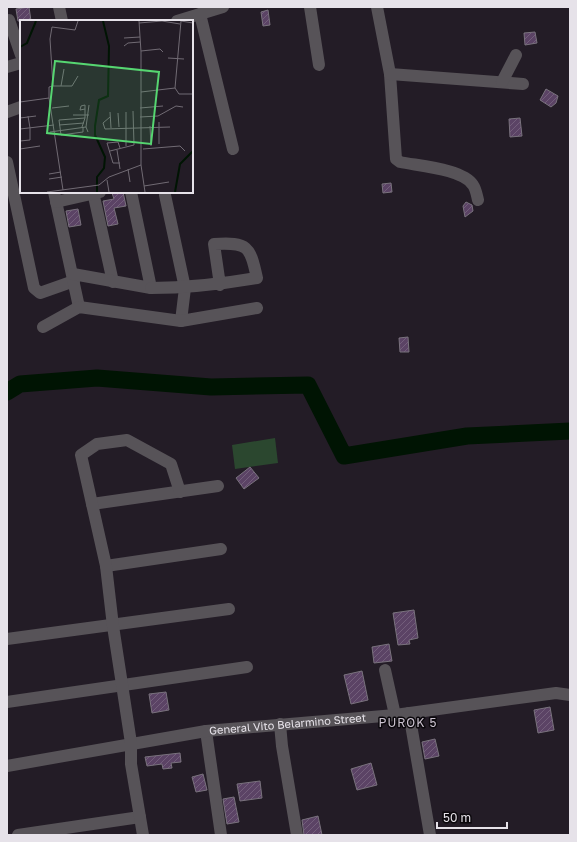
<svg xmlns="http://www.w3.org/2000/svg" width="577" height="842" viewBox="0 0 577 842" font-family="'Golos Text',sans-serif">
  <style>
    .pitch { fill: #2b472f }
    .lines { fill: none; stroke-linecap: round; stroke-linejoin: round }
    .river { stroke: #001403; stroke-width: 17 }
    .building { fill: url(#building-hatch); stroke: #79727d }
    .minor { stroke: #575358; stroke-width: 12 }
    .labels { text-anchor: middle; stroke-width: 3; stroke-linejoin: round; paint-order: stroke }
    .street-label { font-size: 11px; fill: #e6e2e9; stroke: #0b080c }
    .neighbourhood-label { font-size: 12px; letter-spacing: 1px; fill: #ccc3d0; stroke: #0b080c }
    .inset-river { fill: none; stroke: #001403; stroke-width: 2 }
    .inset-road { fill: none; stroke: #716b74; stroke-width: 1 }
    .view { fill: #56d671; fill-opacity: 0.15; stroke: #56d671; stroke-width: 2 }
    .inset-edge { fill: none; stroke: #e6e2e9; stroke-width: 2 }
  </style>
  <defs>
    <pattern id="building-hatch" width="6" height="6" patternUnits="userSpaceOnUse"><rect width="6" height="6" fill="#5b4365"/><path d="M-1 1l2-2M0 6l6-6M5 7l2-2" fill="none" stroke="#735e7b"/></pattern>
  </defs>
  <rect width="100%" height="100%" fill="#231c26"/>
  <!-- pitch -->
  <path class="pitch" d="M275 438 278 463 235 469 232 445Z"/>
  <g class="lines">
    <!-- river -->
    <path class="river" d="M7 392 20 384 97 378 211 387 308 385 344 456 467 436 570 431"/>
  </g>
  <!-- building -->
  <g class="building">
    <path d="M29 7 31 21H18L16 9Z"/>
    <path d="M268 10 270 25 263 26 261 12Z"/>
    <path d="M535 32 537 43 525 45 524 33Z"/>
    <path d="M546 89 558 96 556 103 551 107 540 100Z"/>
    <path d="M520 118 522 136 510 137 509 119Z"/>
    <path d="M391 183 392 192 383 193 382 184Z"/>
    <path d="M123 192 126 206 114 208 118 224 108 226 103 201 114 199 112 193Z"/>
    <path d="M466 202 472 205 473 211 465 217 463 206Z"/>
    <path d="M78 209 81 225 69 227 66 211Z"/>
    <path d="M408 337 409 352H400L399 338Z"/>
    <path d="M250 467 259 478 244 489 236 478Z"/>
    <path d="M414 610 418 638 409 640 410 644 398 645 393 613Z"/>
    <path d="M389 644 392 661 374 663 372 647Z"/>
    <path d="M362 671 368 700 351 704 344 675Z"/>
    <path d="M166 692 169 710 152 713 149 694Z"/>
    <path d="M550 707 554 730 538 733 534 710Z"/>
    <path d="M435 739 439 756 425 759 422 742Z"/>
    <path d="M180 753 181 762 171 763 172 768 163 769 162 764 147 766 145 757Z"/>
    <path d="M371 763 377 785 357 790 351 769Z"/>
    <path d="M203 774 207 790 196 792 192 777Z"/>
    <path d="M260 781 262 798 240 801 237 784Z"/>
    <path d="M234 797 239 822 227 824 223 799Z"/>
    <path d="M318 816 322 835H304L302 820Z"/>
  </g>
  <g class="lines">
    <!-- minor -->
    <g class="minor">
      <path d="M59 7 62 21"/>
      <path d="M310 7 319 65"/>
      <path d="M377 7 390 74 396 159 400 162C419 166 463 169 473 185 476 189 477 196 478 200"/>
      <path d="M200 14 233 149"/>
      <path d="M9 20 21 55"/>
      <path d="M177 21 223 7"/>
      <path d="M7 67 21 63"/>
      <path d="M390 74 523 84"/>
      <path d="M502 82 516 55"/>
      <path d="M7 112 21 107"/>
      <path d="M7 162 34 288 40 293 74 281"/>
      <path d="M54 192 79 307"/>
      <path d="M93 192 113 282"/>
      <path d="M165 195 185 288 181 321"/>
      <path d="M56 202 100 192"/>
      <path d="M73 274 151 288 131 192"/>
      <path d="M151 288C188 288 222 284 257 278 250 246 248 242 214 244L220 285"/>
      <path d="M43 327 79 307 181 321 257 308"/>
      <path d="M92 504 218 486"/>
      <path d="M106 566 221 549"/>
      <path d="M7 639 229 609"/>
      <path d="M385 670 395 715"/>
      <path d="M7 702 247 667"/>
      <path d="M409 713 430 835"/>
      <path d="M280 724 282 746 297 835"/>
      <path d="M206 731 221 835"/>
      <path id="s1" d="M7 766 206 731 395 715 556 693 570 695"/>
      <path d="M18 835 140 817"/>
      <path d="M143 835 131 764V743L113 626 106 566 81 455 97 444 127 440 171 464 180 492"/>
    </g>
  </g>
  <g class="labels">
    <!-- street labels -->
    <g class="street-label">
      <text dy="4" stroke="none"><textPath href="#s1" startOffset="284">General Vito Belarmino Street</textPath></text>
    </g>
    <!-- neighbourhood labels -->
    <g class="neighbourhood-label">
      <text x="408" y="727">PUROK 5</text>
    </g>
  </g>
  <!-- overview -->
  <g transform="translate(20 20)">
    <rect width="173" height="173" fill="#231c26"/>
    <path class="inset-river" d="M0 27 7 23 16 1M77 172V157L84 148 85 137 75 115V106L79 80 88 76 89 26 83 1M155 172 160 144 173 131"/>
    <path class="inset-road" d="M119 1 121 32V145L125 172M161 1 173 3M119 3 142 1 160 4M104 18 120 17M104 26 108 23 120 22M121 31 140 29 143 32M148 38 164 39M33 66H52L58 56M41 66 44 49M155 68 159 74H173M121 72 155 68 161 1M0 82 29 78M32 88 49 86M120 88 143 86M90 92 91 108M106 92V126M98 93 99 107M53 95H69M8 96 10 108M90 97 83 103 85 109 150 107M120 97 138 96 156 86 163 87M0 98 16 96M65 98V85L61 86 60 90 65 89M39 105 64 103M130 106 131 126M62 107 65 98 39 100 41 115 63 112V107M0 109 34 105M30 112 66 107M68 112 66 107 69 85M0 121 10 120V108M139 124V102M0 129 20 126M123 129 160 126 165 131M97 130 100 149M90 131 114 125 113 91M100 143H93L87 123 98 122 100 128M108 149 110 162M29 154 41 152M29 159 42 157M87 160 89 172M124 166 149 162M43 170 29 78V67L33 66 30 19 32 7 55 10 58 1M27 172 79 165 89 157 121 145"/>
    <path class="view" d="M35 41 139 52 131 124 27 113Z"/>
    <rect width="173" height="173" class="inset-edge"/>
  </g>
  <!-- border -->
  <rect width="577" height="842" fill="none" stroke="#e6e2e9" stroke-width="16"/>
  <!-- scale -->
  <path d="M437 822v6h70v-6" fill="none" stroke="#e6e2e9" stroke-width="2"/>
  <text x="443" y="822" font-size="12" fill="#e6e2e9" stroke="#0b080c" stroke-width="3" paint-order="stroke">50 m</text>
</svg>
